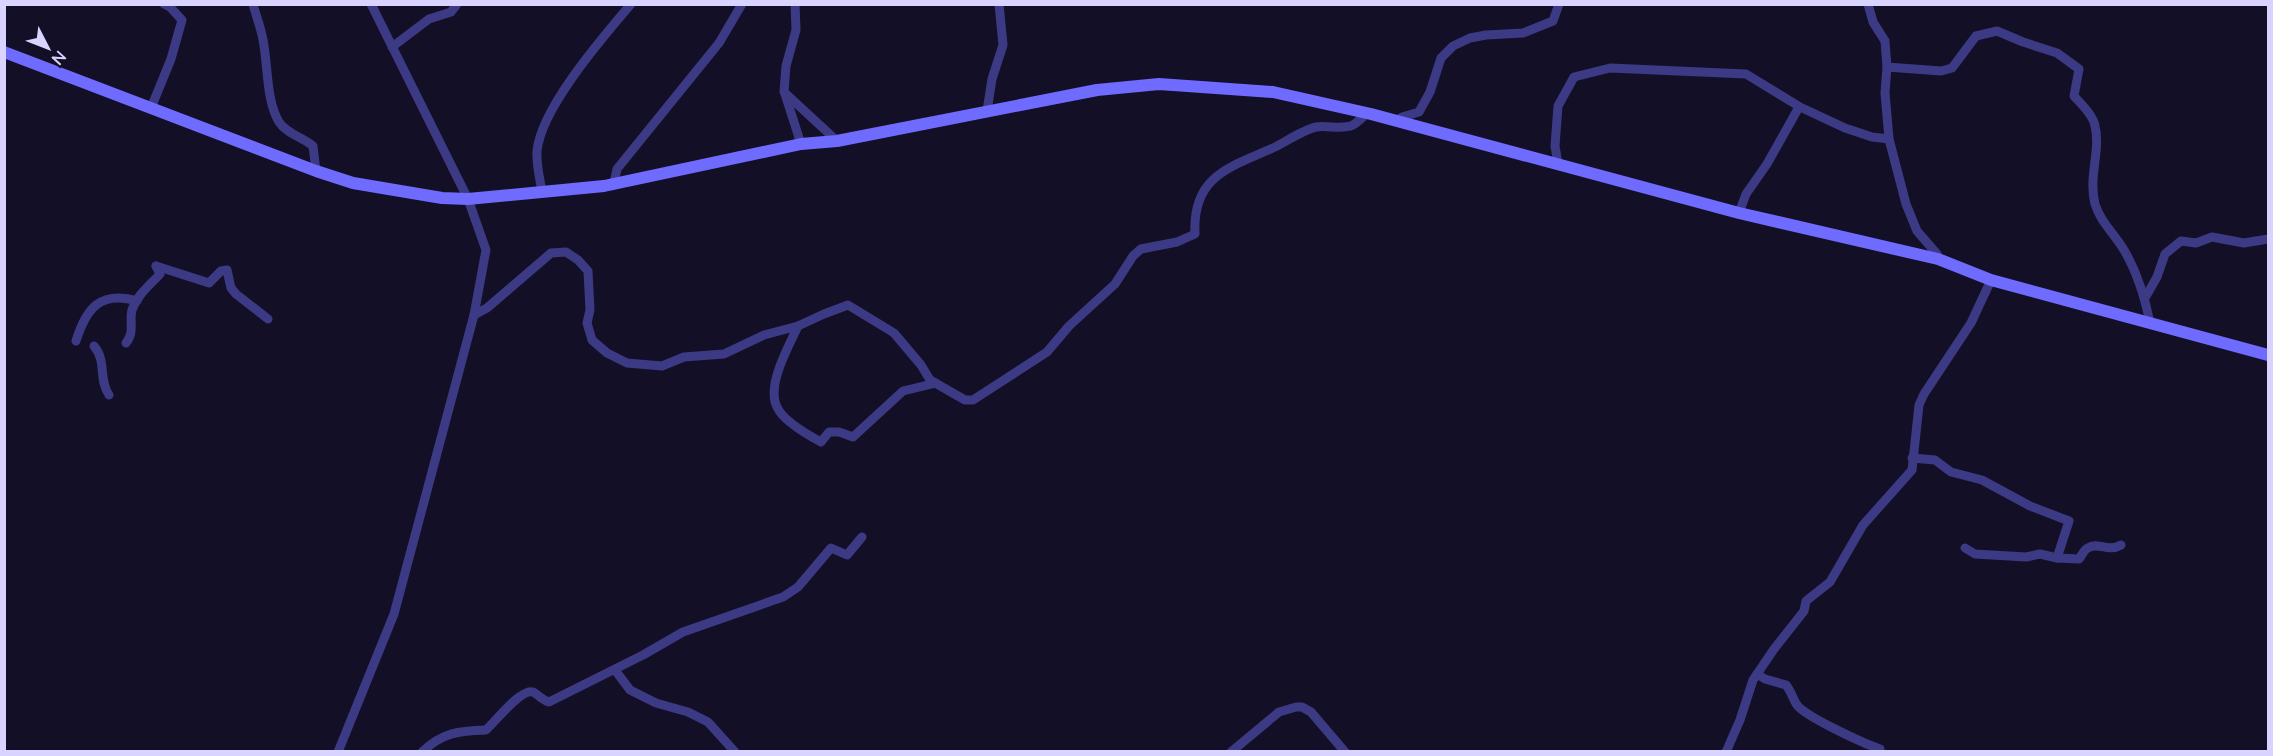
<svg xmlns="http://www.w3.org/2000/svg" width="2273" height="756" viewBox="0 0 2273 756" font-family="Lato,sans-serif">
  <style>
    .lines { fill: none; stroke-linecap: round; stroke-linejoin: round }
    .street { stroke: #3d3a85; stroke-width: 9 }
    .secondary { stroke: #6f6bff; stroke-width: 12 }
  </style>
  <rect width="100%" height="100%" fill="#130f26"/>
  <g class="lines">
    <!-- street -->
    <g class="street">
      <path d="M253 4C256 16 261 28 263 40 268 64 266 101 279 122 287 134 302 137 313 146L316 171"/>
      <path d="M795 4 796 30 786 66 784 92 837 141"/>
      <path d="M1868 4 1873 22 1885 41 1887 67 1885 93 1889 139 1906 204 1917 231 1937 254 1938 259"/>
      <path d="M392 47 429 19 451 12 457 4"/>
      <path d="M1887 67 1941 71 1952 68 1976 36 1997 31 2023 42 2057 53 2079 69 2074 96C2082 105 2093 115 2095 126 2101 150 2088 177 2095 204 2101 223 2114 233 2124 250 2137 272 2145 298 2150 323"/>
      <path d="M785 94 801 144"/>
      <path d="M151 108 171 59 182 20 170 7 164 4"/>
      <path d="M987 111 992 79 1003 45 999 4"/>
      <path d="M1396 121 1402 117 1419 112 1430 92 1441 58 1453 46 1470 38 1486 35 1523 33 1553 21 1559 4"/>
      <path d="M1558 164 1555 146 1558 106 1574 77 1610 68 1746 74 1800 107 1845 128 1872 137 1889 139"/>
      <path d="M614 183 617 169 719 43 742 4"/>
      <path d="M542 192C540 179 536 164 537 151 541 108 603 37 631 4"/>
      <path d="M1739 213 1746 194 1767 164 1799 107"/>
      <path d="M156 266 209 283 221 271 227 270 231 288 236 294 268 319"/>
      <path d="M2145 298 2157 277 2165 254 2181 241 2196 243 2212 237 2244 243 2268 239"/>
      <path d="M474 315 487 308 551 253 566 252 578 260 588 271 590 310 587 323 592 340 607 353 627 363 662 366 684 357 724 354 764 335 798 326 824 314 848 305 894 333 921 365 930 380 965 400H973L1047 352 1069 326 1115 284 1133 256 1141 249 1177 242 1195 234C1192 175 1231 167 1275 147 1287 141 1303 130 1316 127 1327 125 1343 130 1353 125 1358 122 1363 117 1367 113"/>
      <path d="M798 326C789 346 766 385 777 407 783 421 808 435 821 442L829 432H839L853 437 903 391 936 383"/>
      <path d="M76 341C86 309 100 290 137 301"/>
      <path d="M126 343C135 332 129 321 132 310 137 295 150 285 160 274L156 266"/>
      <path d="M94 346C107 361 98 379 109 395"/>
      <path d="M1912 458 1935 460 1951 472 1982 480 2030 506 2069 521 2057 558"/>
      <path d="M1965 548 1975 554 2026 557 2040 554 2057 558 2079 559C2082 556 2083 550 2088 548 2098 541 2107 553 2121 545"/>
      <path d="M615 670 630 690 656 703 688 712 708 722 735 752"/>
      <path d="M1757 674 1765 679 1786 685C1791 691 1793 699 1797 705 1806 717 1865 744 1880 749V752"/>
      <path d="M338 752 394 614 474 315 486 250 468 199 371 4"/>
      <path d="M422 752C443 732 459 731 486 730 495 722 521 688 533 692 539 695 542 700 549 702L643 655 683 632 783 597 798 587 831 548 847 555 862 537"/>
      <path d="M1231 752 1279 712 1296 707H1302L1311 712 1345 752"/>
      <path d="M1726 752 1740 720 1753 680 1774 649 1804 611 1806 601 1830 582 1863 525 1912 470 1919 405 1924 394 1971 323 1991 280"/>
    </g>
    <!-- secondary -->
    <path class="secondary" d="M4 52 316 171 353 183 442 198 468 199 604 186 801 144 837 141 1097 90 1159 84 1273 92 1371 114 1739 213 1938 259 1991 280 2268 355"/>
  </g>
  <!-- border -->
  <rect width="2273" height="756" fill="none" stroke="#d9d4ff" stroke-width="12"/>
  <!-- north arrow -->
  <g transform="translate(48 48) rotate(132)" stroke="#130f26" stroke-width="4.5" paint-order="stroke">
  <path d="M0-4.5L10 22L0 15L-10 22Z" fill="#d9d4ff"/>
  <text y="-9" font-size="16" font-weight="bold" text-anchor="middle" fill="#d9d4ff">N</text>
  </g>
</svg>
